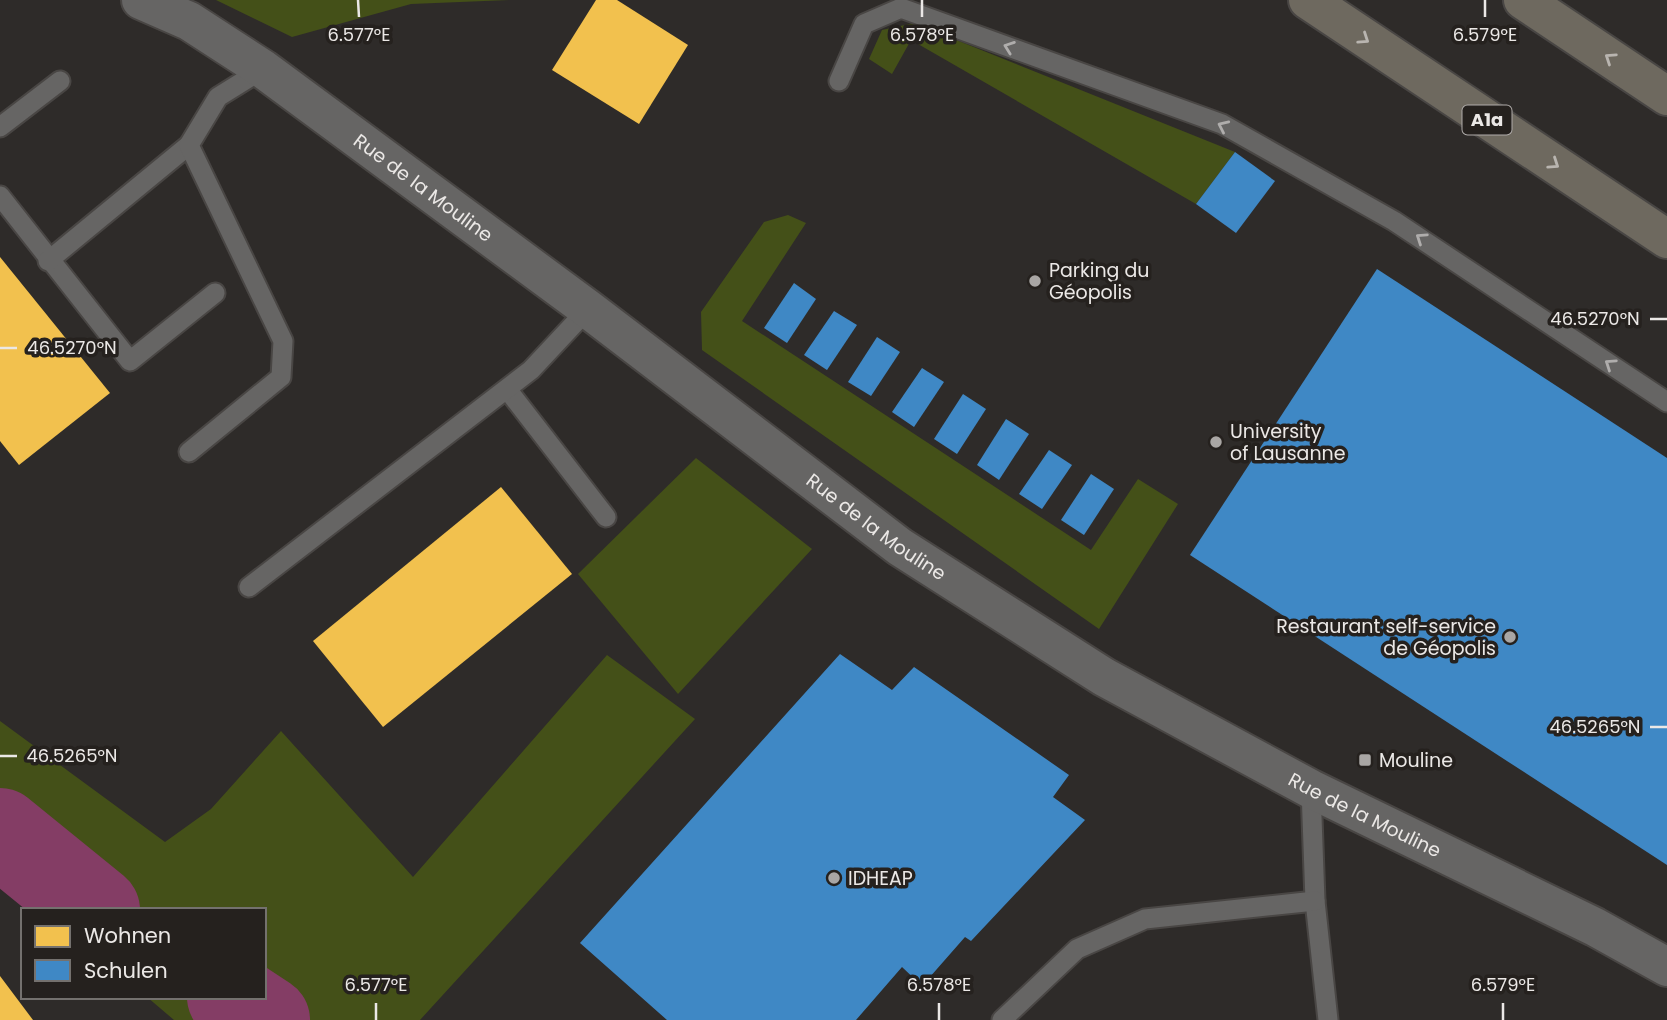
<svg xmlns="http://www.w3.org/2000/svg" width="1667" height="1020" viewBox="0 0 1667 1020" font-family="Poppins,sans-serif">
  <style>
    .green { fill: #445018 }
    .homes { fill: #f2c14e }
    .schools { fill: #3f88c5 }
    .lines { fill: none; stroke-linecap: round; stroke-linejoin: round }
    .river { stroke: #843d65; stroke-width: 88 }
    .service-casing { stroke: #494644; stroke-width: 23 }
    .tertiary-casing { stroke: #494644; stroke-width: 42 }
    .motorway-casing { stroke: #494644; stroke-width: 42 }
    .service { stroke: #666564; stroke-width: 19 }
    .tertiary { stroke: #666564; stroke-width: 38 }
    .motorway { stroke: #6e695f; stroke-width: 38 }
    .oneway { stroke: #b9b5b0 }
    .oneway2 { stroke: #afadac }
    .ticks { fill: none; stroke: #ebe8e6; stroke-width: 2.5 }
    .poi-dot { fill: #a9a6a4; stroke: #25211e; stroke-width: 2.5 }
    .labels { text-anchor: middle; stroke-width: 7; stroke-linejoin: round; paint-order: stroke }
    .shield { fill: #25211e; stroke: #b0acaa; stroke-width: 2 }
    .shield-label { font-size: 18px; font-weight: bold; fill: #ebe8e6 }
    .street-label { font-size: 19px; fill: #ebe8e6; stroke: #25211e }
    .poi-label { font-size: 19px; fill: #ebe8e6; stroke: #25211e; text-anchor: start }
    .ticks-label { font-size: 18px; text-anchor: middle; fill: #ebe8e6; stroke: #25211e; stroke-width: 7; stroke-linejoin: round; paint-order: stroke }
  </style>
  <rect width="100%" height="100%" fill="#2e2b29"/>
  <!-- green -->
  <g class="green">
    <path d="M216 0H509L411 4 292 37Z"/>
    <path d="M914 23 1235 152 1196 204 911 40 892 74 869 59 882 30Z"/>
    <path d="M788 215 806 223 742 321 1091 550 1138 479 1178 504 1099 629 702 350 701 312 764 222Z"/>
    <path d="M696 458 812 549 678 694 578 574Z"/>
    <path d="M607 655 695 719 420 1020H174L147 997H264V910H39L0 878V721L165 842 211 809 281 731 413 877Z"/>
  </g>
  <!-- homes -->
  <g class="homes">
    <path d="M596 0H617L688 45 639 124 552 70Z"/>
    <path d="M0 257 110 393 19 465 0 441Z"/>
    <path d="M501 487 572 574 383 727 313 641Z"/>
    <path d="M0 976 33 1020H0Z"/>
  </g>
  <!-- schools -->
  <g class="schools">
    <path d="M1235 152 1275 181 1236 233 1196 204Z"/>
    <path d="M1377 269 1667 458V865L1190 555Z"/>
    <path d="M794 283 816 299 787 343 764 328Z"/>
    <path d="M834 311 857 325 827 370 804 355Z"/>
    <path d="M877 337 900 352 871 396 848 382Z"/>
    <path d="M922 368 944 382 914 427 892 412Z"/>
    <path d="M963 394 986 409 957 454 934 439Z"/>
    <path d="M1006 419 1029 434 999 480 977 465Z"/>
    <path d="M1049 450 1072 465 1042 509 1019 494Z"/>
    <path d="M1091 474 1114 489 1084 535 1061 520Z"/>
    <path d="M840 654 892 690 914 667 1069 775 1053 797 1085 820 971 941 965 937 922 986 902 967 856 1020H667L580 943Z"/>
  </g>
  <g class="lines">
    <!-- river -->
    <g class="river">
      <path d="M0 832 96 910"/>
      <path d="M231 997 266 1020"/>
    </g>
    <defs>
      <g id="service">
        <path d="M839 81 864 24 901 8 1222 124 1394 221 1667 402"/>
        <path d="M0 127 60 81"/>
        <path d="M0 196 130 361 215 293"/>
        <path d="M48 261 189 145"/>
        <path d="M507 389 606 517"/>
        <path d="M189 452 281 377 283 341 189 145 218 97 263 69"/>
        <path d="M249 587 531 370 588 309"/>
        <path d="M1311 789 1315 901 1328 1020"/>
        <path d="M1002 1020 1077 949 1145 919 1315 901"/>
      </g>
      <g id="tertiary">
        <path id="s1" d="M141 0 189 21 263 69 588 309 900 547 1104 677 1311 789 1595 927 1667 967"/>
      </g>
      <g id="motorway">
        <path d="M1308 0 1667 239"/>
        <path d="M1523 0 1667 96"/>
      </g>
    </defs>
    <!-- service casing -->
    <use href="#service" class="service-casing"/>
    <!-- tertiary casing -->
    <use href="#tertiary" class="tertiary-casing"/>
    <!-- motorway casing -->
    <use href="#motorway" class="motorway-casing"/>
    <!-- service -->
    <use href="#service" class="service"/>
    <!-- tertiary -->
    <use href="#tertiary" class="tertiary"/>
    <!-- motorway -->
    <use href="#motorway" class="motorway"/>
  </g>
  <!-- one-way arrows -->
  <defs><path id="oneway-chevron" d="M-2-3.5L2.5 0L-2 3.5" fill="none" stroke-width="1.6" stroke-linecap="round" stroke-linejoin="round" transform="scale(1.75)"/></defs>
  <g class="oneway">
    <use href="#oneway-chevron" transform="translate(1364 39) rotate(34)"/>
    <use href="#oneway-chevron" transform="translate(1610 58) rotate(-146)"/>
    <use href="#oneway-chevron" transform="translate(1554 164) rotate(34)"/>
  </g>
  <g class="oneway2">
    <use href="#oneway-chevron" transform="translate(1009 47) rotate(-160)"/>
    <use href="#oneway-chevron" transform="translate(1223 126) rotate(-155)"/>
    <use href="#oneway-chevron" transform="translate(1421 238) rotate(-146)"/>
    <use href="#oneway-chevron" transform="translate(1610 364) rotate(-146)"/>
  </g>
  <!-- ticks -->
  <path class="ticks" d="M358 0 359 17M922 0V17M1485 0V17M1650 319H1667M0 348H17M1650 727H1667M0 756H17M376 1003V1020M939 1003V1020M1503 1003V1020"/>
  <!-- markers -->
  <g class="poi-dot">
    <circle cx="1035" cy="281" r="7"/>
    <circle cx="1216" cy="442" r="7"/>
    <circle cx="1510" cy="637" r="7"/>
    <rect x="1358" y="753" width="14" height="14" rx="3.5"/>
    <circle cx="834" cy="878" r="7"/>
  </g>
  <g class="labels">
    <!-- shield labels -->
    <rect class="shield" x="1462.5" y="105.5" width="49" height="29" rx="5"/>
    <g class="shield-label">
      <text x="1487" y="126">A1a</text>
    </g>
    <!-- street labels -->
    <g class="street-label">
      <text dy="7" stroke="none"><textPath href="#s1" startOffset="340">Rue de la Mouline</textPath></text>
      <text dy="7" stroke="none"><textPath href="#s1" startOffset="906">Rue de la Mouline</textPath></text>
      <text dy="7" stroke="none"><textPath href="#s1" startOffset="1474">Rue de la Mouline</textPath></text>
    </g>
    <!-- poi labels -->
    <g class="poi-label">
      <text x="1049" y="277">Parking du<tspan x="1049" dy="22">Géopolis</tspan></text>
      <text x="1230" y="438">University<tspan x="1230" dy="22">of Lausanne</tspan></text>
      <text x="1496" y="633" text-anchor="end">Restaurant self-service<tspan x="1496" dy="22">de Géopolis</tspan></text>
      <text x="1379" y="767">Mouline</text>
      <text x="848" y="885">IDHEAP</text>
    </g>
  </g>
  <g class="ticks-label">
    <text x="359" y="41">6.577°E</text>
    <text x="922" y="41">6.578°E</text>
    <text x="1485" y="41">6.579°E</text>
    <text x="1595" y="325">46.5270°N</text>
    <text x="72" y="354">46.5270°N</text>
    <text x="1595" y="733">46.5265°N</text>
    <text x="72" y="762">46.5265°N</text>
    <text x="376" y="991">6.577°E</text>
    <text x="939" y="991">6.578°E</text>
    <text x="1503" y="991">6.579°E</text>
  </g>
  <!-- legend -->
  <rect x="21" y="908" width="245" height="91" fill="#25211e" stroke="#74716e" stroke-width="2"/>
  <rect x="35" y="926" width="35" height="21" fill="#f2c14e" stroke="#74716e" stroke-width="2"/>
  <text x="84" y="943" font-size="21" fill="#ebe8e6">Wohnen</text>
  <rect x="35" y="960" width="35" height="21" fill="#3f88c5" stroke="#74716e" stroke-width="2"/>
  <text x="84" y="978" font-size="21" fill="#ebe8e6">Schulen</text>
</svg>
